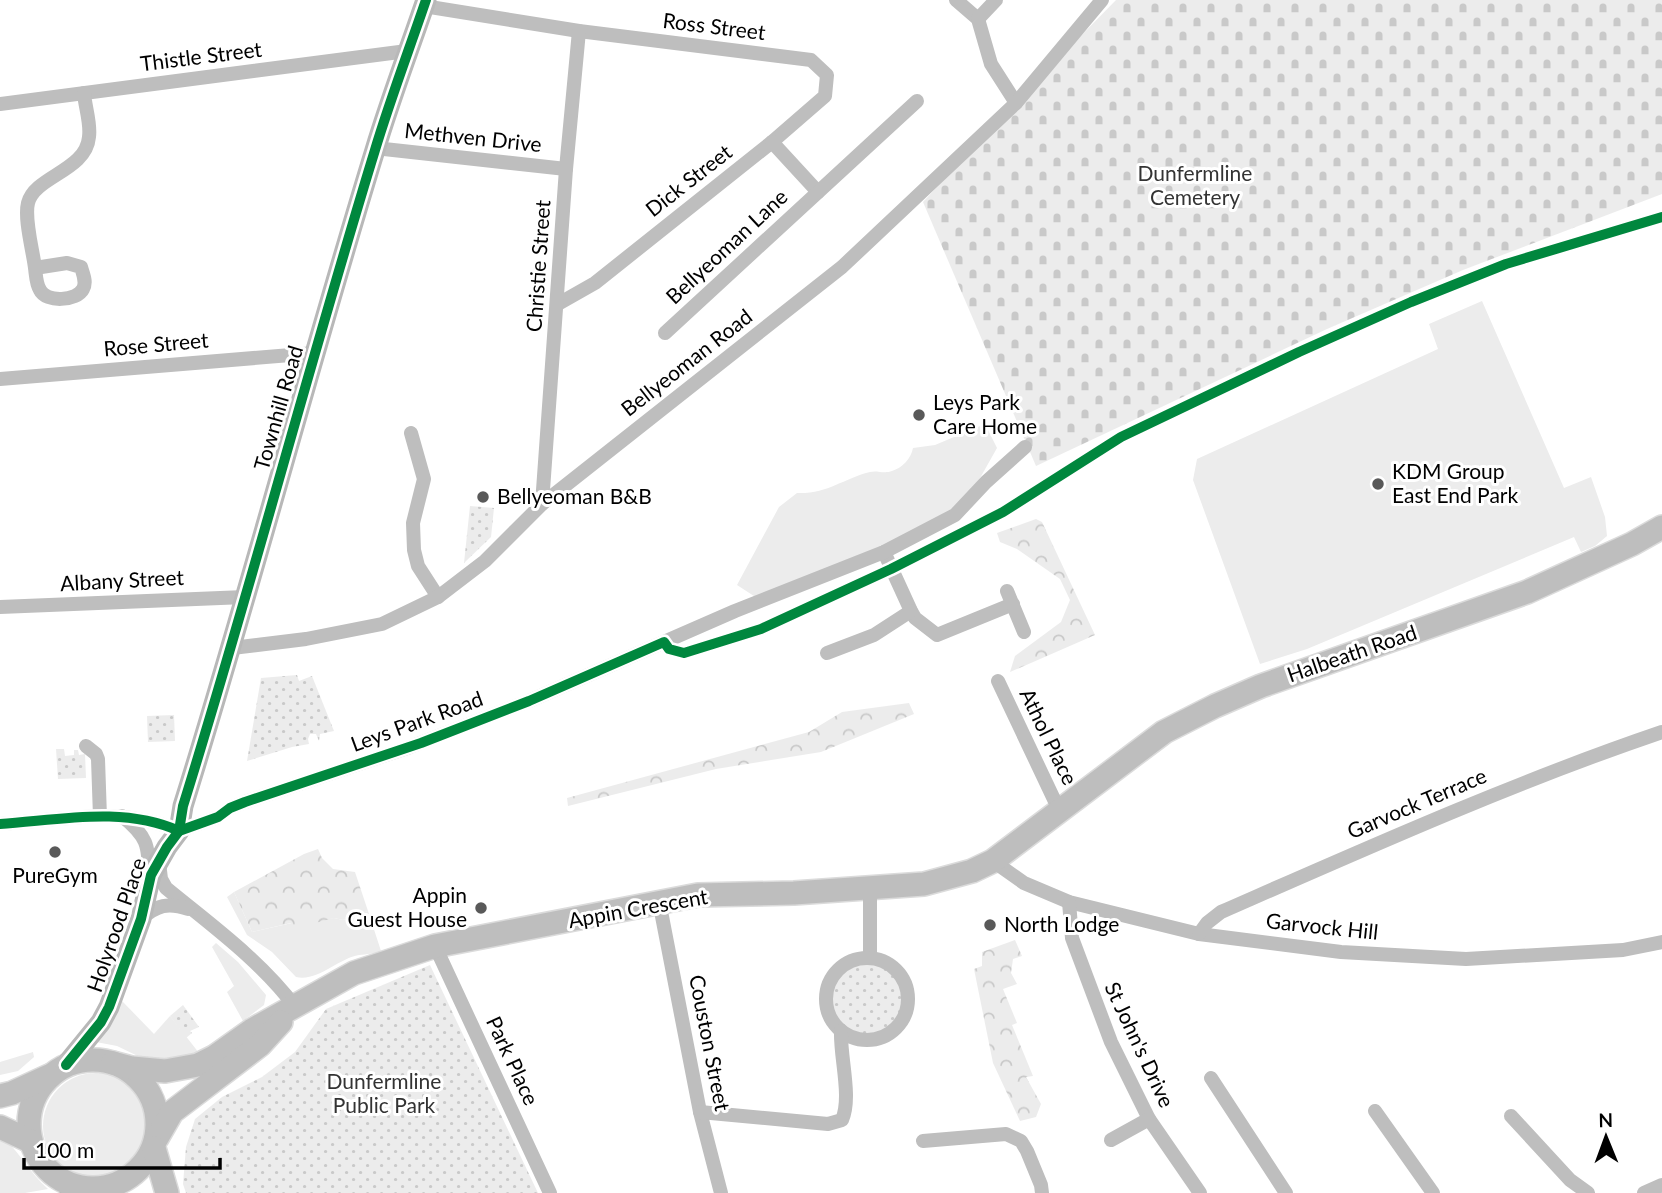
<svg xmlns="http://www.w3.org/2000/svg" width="1662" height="1193" viewBox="0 0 1662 1193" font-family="Lato,sans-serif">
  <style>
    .grass { fill: #ececec }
    .forest { fill: url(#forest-crowns) }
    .cemetery { fill: url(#cemetery-stones) }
    .park { fill: url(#park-dots) }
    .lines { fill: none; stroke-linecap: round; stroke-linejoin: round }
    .primary-casing { stroke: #dbdbdb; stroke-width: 26 }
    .street { stroke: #bebebe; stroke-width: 14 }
    .secondary { stroke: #b8b8b8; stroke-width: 21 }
    .primary { stroke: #bebebe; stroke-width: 23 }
    .cycleway-casing { stroke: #fff; stroke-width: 15 }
    .cycleway { stroke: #00873e; stroke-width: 10 }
    .poi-dot { fill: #595959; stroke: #fff; stroke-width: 2.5 }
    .labels { text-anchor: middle; stroke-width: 6; stroke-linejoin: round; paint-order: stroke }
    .street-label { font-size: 21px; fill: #000; stroke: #fff }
    .park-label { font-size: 21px; fill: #333; stroke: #fff }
    .poi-label { font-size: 21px; fill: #000; stroke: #fff; text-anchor: start }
  </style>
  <defs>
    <pattern id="forest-crowns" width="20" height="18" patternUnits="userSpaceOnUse" patternTransform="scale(1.75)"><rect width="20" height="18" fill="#ececec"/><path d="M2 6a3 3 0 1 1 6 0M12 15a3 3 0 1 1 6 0" fill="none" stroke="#c9c9c9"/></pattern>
    <pattern id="cemetery-stones" width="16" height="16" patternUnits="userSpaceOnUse" patternTransform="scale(1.75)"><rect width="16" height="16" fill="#ececec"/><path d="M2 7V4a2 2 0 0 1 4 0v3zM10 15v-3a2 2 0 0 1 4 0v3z" fill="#c9c9c9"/></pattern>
    <pattern id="park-dots" width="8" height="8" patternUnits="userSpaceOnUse" patternTransform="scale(1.75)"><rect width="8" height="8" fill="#ececec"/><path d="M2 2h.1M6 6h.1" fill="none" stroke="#c9c9c9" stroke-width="1.8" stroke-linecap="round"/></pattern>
  </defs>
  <rect width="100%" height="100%" fill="#fff"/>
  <!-- grass -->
  <g class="grass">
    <path d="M1482 301 1564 488 1591 477 1605 517 1607 536 1595 546 1581 552 1574 537 1307 649 1260 664 1193 480 1197 459 1438 349 1429 324Z"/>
    <path d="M985 424 997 448 975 487 949 514 904 537 757 598 737 585 779 507 797 493C828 494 842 479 870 472 877 470 884 474 892 471 902 468 911 459 913 448L935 445Z"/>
    <path d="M234 892 252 932 292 923 334 918 343 920 368 911 381 951C374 954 367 954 359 955 339 958 318 982 296 977L272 952 247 935 227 897Z"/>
    <path d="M216 943 238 962 266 995 264 1005 243 1021 227 992 234 986 212 947Z"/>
    <path d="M122 1001 154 1034 170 1016 199 1053 170 1059 172 1063 144 1059 117 1046 96 1042Z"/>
    <path d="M33 1052 34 1057 18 1071 0 1075V1062Z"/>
    <circle cx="96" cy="1126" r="53"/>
    <path d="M0 1134C19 1151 29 1172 48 1189L25 1193H0Z"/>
  </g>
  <!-- forest -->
  <g class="forest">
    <path d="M1036 519 1042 522 1095 635 1010 672 1015 656 1061 622 1070 600 1060 579 1017 549 1000 542 997 533Z"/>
    <path d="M909 703 914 714 821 752 716 769 568 806 567 798 809 732 842 712Z"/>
    <path d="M318 849 322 858 333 869 355 872 368 911 343 920 334 918 296 928 291 923 252 932 234 892 304 854Z"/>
    <path d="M1015 940 1022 956 1013 959 1011 973 1017 984 1003 989 1017 1023 1012 1025 1033 1076 1026 1077 1041 1104 1036 1117 1020 1121 993 1063 974 969 982 966V952Z"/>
  </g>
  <!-- cemetery -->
  <path class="cemetery" d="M1116 0H1662V194L1463 270 1327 329 1036 466 923 202 1017 101Z"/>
  <!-- park -->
  <g class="park">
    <path d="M470 506 494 508 491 537 464 563Z"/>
    <path d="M297 675 299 681 312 676 334 731 320 734 319 741 316 734H310L308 739 309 744 292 747 247 761 261 678Z"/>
    <path d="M174 715 175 741 148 742 147 716Z"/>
    <path d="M56 749H64L65 756 74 755V750H78L79 755 85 754 86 778 58 779Z"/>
    <circle cx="867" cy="999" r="35"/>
    <path d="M430 965 538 1193H186L183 1184 186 1147 195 1119 222 1097 262 1077 295 1052 326 1009Z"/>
    <path d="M183 1005 199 1027 190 1031 192 1033 186 1038 170 1016Z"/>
  </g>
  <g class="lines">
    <defs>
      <g id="primary">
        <circle cx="93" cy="1124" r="64"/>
        <path d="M113 1063 132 1068 165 1071 198 1065 214 1057 252 1030 354 973 435 946 698 895 794 893 924 884 972 871 993 861 1164 732 1215 706 1261 686 1527 592 1632 544 1662 527"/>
        <path d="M0 1096 12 1093 49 1076"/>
        <path d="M0 1127 30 1141"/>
        <path d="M157 1138 172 1112 260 1045 281 1022"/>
        <path d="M154 1148 167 1193"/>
      </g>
    </defs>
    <!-- primary casing -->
    <use href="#primary" class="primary-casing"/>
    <!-- street -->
    <g class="street">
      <path d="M956 0 978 19 991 64 1016 103"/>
      <path d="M424 6 579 31 811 60 827 75 825 96 772 142 595 283 558 304"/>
      <path d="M978 19 996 0"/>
      <path d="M0 104 407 51"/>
      <path d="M772 142 818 192"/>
      <path d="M375 148 566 169"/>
      <path d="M35 268C36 275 36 284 40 290 46 303 77 301 83 289 87 282 83 274 81 267L67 263 35 268C33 251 24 219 28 203 35 176 86 171 89 137 91 123 85 107 84 93"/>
      <path d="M665 333 917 101"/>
      <path d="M0 379 315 353"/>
      <path d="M411 433 424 479 413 523 414 550 418 566 438 597"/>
      <path d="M542 504 566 169 579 31"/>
      <path d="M884 552 911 611 915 618 937 635 1013 604"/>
      <path d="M1007 591 1024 632"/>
      <path d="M0 607 245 597"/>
      <path d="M232 648 306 639 382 624 438 597 485 561 542 504 842 267 1016 103 1102 0"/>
      <path d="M827 653 874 635 911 611"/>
      <path d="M998 681 1060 812"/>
      <path d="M86 746 96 754 98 759 100 817"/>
      <path d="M122 816C147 836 149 845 149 876"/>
      <path d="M0 824C60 820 123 806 179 831L218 817 230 808 245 802 410 747 529 701 735 611 884 552 955 515 986 482 1025 447"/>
      <path d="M993 861 1024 883 1069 902 1199 934 1341 952 1466 959 1623 950 1662 942"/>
      <path d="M159 862 161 879 166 888C211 925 260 960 296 1008"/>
      <path d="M659 901 700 1112 721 1193"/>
      <path d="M1069 902 1072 938 1111 1042 1149 1119 1200 1193"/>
      <path d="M141 919C157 905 168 902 188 909"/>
      <path d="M1199 934 1207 923 1221 912C1367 848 1512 783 1662 732"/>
      <path d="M435 946 550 1193"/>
      <path d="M870 958V888"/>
      <circle cx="867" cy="999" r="41"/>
      <path d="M1211 1078 1286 1193"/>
      <path d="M1375 1111 1433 1193"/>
      <path d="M700 1112 828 1124 842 1120C852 1097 840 1058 841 1031"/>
      <path d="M1511 1116 1570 1180 1588 1193"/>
      <path d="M1111 1140 1149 1119"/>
      <path d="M923 1141 1006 1134 1021 1141 1027 1151 1041 1185 1042 1193"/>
      <path d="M1644 1193 1662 1185"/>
    </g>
    <!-- secondary -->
    <g class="secondary">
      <path d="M66 1065 101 1022 109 1007 141 919 151 875 167 847 179 831 183 806C251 588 308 368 375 150 390 100 409 50 426 0"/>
      <path d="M70 1193 87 1189"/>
    </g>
    <!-- primary -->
    <use href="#primary" class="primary"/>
    <defs>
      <g id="cycleway">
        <path d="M0 824C60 820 123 806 179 831"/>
        <path d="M179 831 218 817 230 808 245 802 421 743 529 701 664 642 669 649 684 653 761 629 891 569 1003 512 1121 437 1299 352 1411 302 1506 264 1662 217"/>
        <path d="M66 1065 101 1022 109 1007 141 919 151 875 167 847 179 831 183 806C251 588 308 368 375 150 390 100 409 50 426 0"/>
      </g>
    </defs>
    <!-- cycleway casing -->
    <use href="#cycleway" class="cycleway-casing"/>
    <!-- cycleway -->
    <use href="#cycleway" class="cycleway"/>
  </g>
  <!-- markers -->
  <g class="poi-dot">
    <circle cx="919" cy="415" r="7"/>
    <circle cx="1378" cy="484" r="7"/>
    <circle cx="483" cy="497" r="7"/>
    <circle cx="55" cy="852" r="7"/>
    <circle cx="481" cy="908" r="7"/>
    <circle cx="990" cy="925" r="7"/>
  </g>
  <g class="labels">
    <!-- street labels -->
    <g class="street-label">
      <text transform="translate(714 27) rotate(7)" y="7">Ross Street</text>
      <text transform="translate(201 57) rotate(-7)" y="7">Thistle Street</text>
      <text transform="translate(473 138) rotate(6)" y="7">Methven Drive</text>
      <text transform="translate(689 181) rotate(-38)" y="7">Dick Street</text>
      <text transform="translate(727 247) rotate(-43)" y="7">Bellyeoman Lane</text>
      <text transform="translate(539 266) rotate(-86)" y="7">Christie Street</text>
      <text transform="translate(156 345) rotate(-5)" y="7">Rose Street</text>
      <text transform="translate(687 363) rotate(-38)" y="7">Bellyeoman Road</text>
      <text transform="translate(279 408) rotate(-74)" y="7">Townhill Road</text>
      <text transform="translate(122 581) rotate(-3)" y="7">Albany Street</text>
      <text transform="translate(1352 654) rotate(-19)" y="7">Halbeath Road</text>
      <text transform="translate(417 722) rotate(-20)" y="7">Leys Park Road</text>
      <text transform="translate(1048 737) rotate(64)" y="7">Athol Place</text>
      <text transform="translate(1417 804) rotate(-23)" y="7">Garvock Terrace</text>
      <text transform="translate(638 909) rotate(-10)" y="7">Appin Crescent</text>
      <text transform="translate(117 925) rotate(-71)" y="7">Holyrood Place</text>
      <text transform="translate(1322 927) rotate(6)" y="7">Garvock Hill</text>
      <text transform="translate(709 1043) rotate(79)" y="7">Couston Street</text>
      <text transform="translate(1139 1045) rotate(65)" y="7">St John's Drive</text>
      <text transform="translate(512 1061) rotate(65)" y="7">Park Place</text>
    </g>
    <!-- park labels -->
    <g class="park-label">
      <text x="1195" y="181">Dunfermline<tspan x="1195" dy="24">Cemetery</tspan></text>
      <text x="384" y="1089">Dunfermline<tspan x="384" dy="24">Public Park</tspan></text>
    </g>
    <!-- poi labels -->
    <g class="poi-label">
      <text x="933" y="410">Leys Park<tspan x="933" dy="24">Care Home</tspan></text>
      <text x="1392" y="479">KDM Group<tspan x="1392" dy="24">East End Park</tspan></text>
      <text x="497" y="504">Bellyeoman B&amp;B</text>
      <text x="55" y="883" text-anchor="middle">PureGym</text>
      <text x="467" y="903" text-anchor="end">Appin<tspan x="467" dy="24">Guest House</tspan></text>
      <text x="1004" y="932">North Lodge</text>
    </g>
  </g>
  <!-- north arrow -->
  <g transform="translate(1606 1137) rotate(359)" stroke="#ffffff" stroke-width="5" paint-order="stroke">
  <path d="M0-5L12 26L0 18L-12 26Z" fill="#000000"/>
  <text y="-10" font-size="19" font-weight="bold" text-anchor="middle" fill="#000000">N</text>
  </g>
  <!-- scale -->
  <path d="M24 1158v10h196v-10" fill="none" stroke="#000000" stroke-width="3.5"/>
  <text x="35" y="1158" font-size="21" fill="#000000" stroke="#ffffff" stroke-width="5" paint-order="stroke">100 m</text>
</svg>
